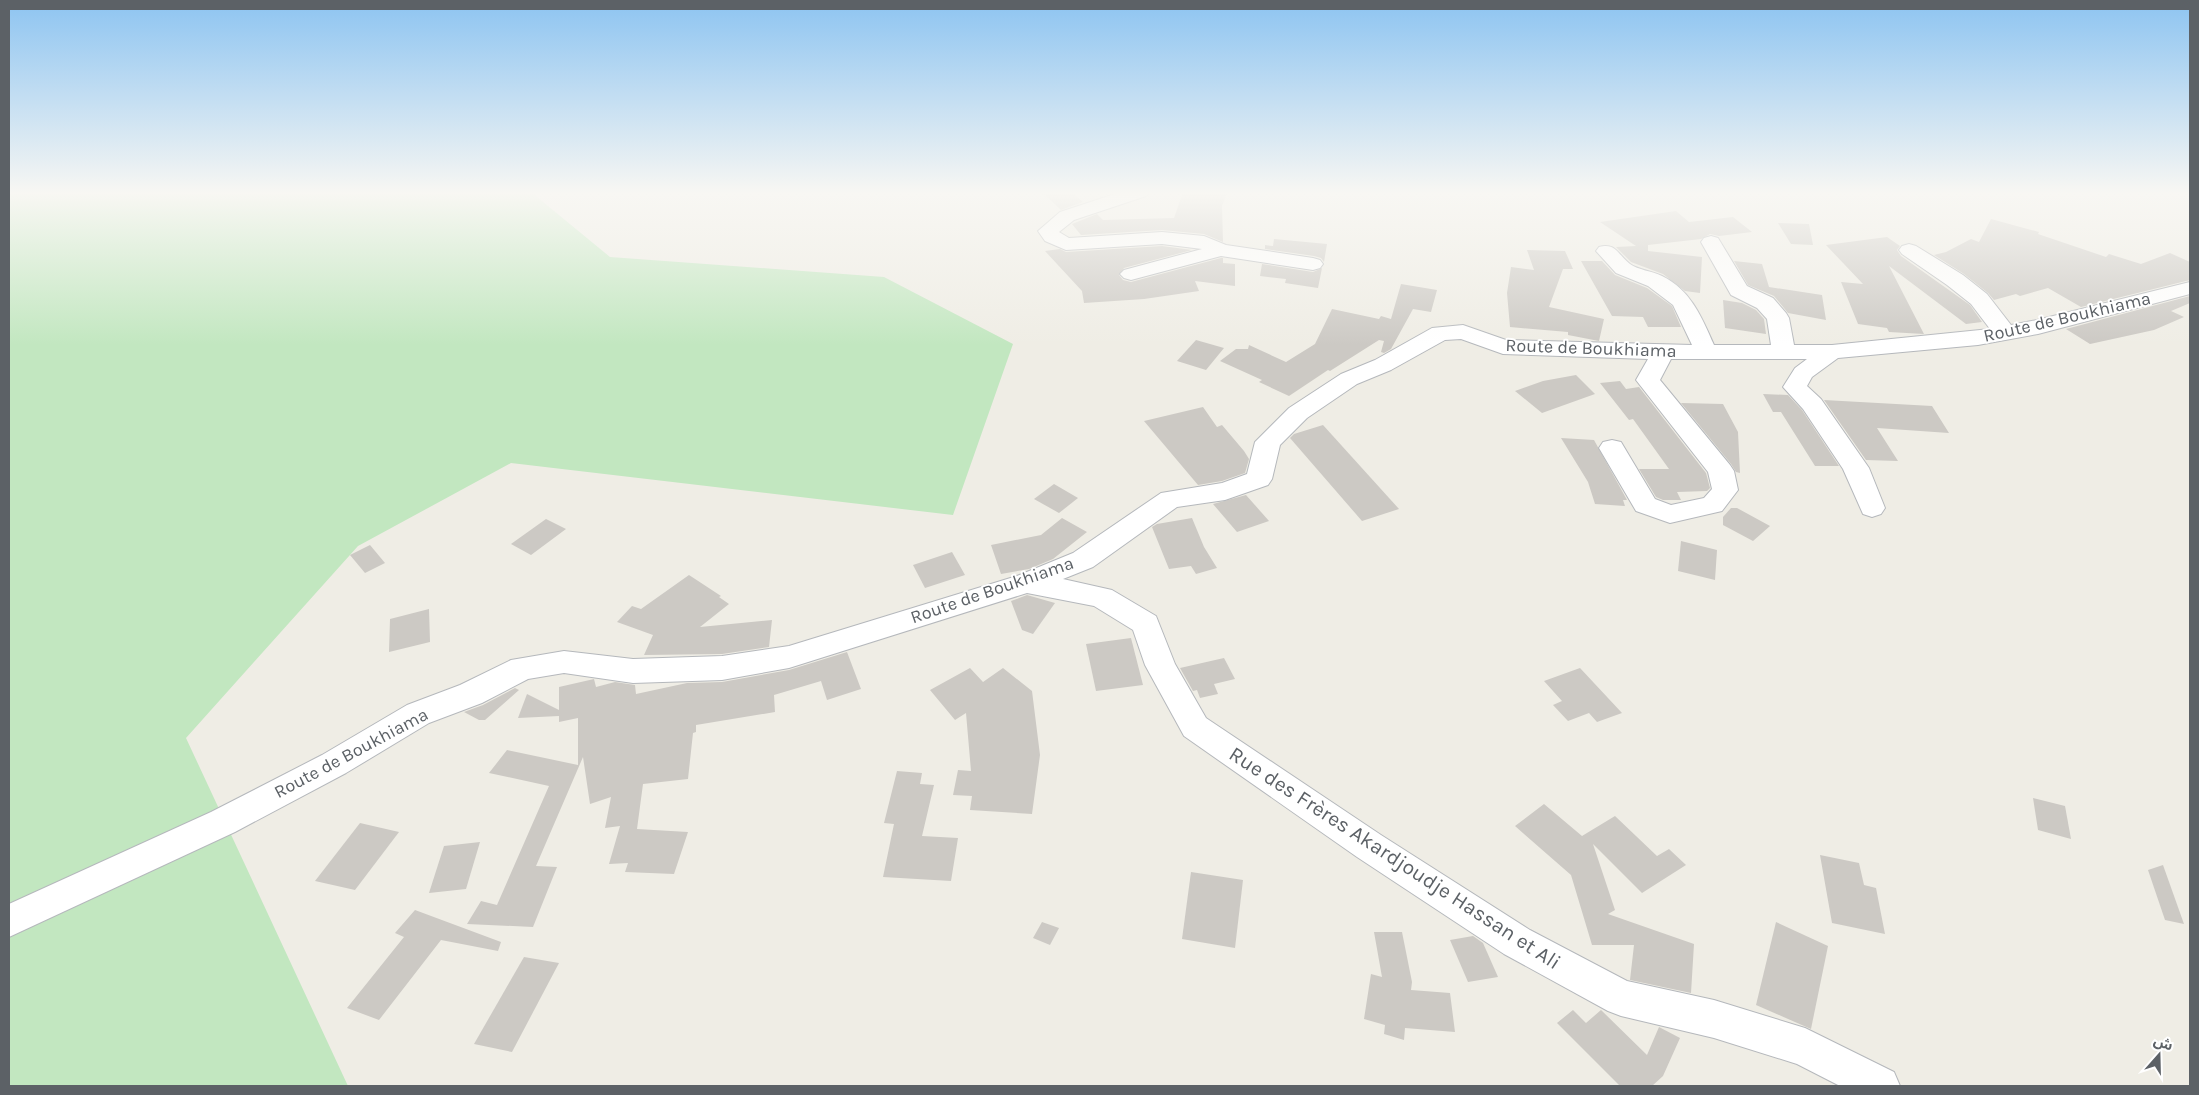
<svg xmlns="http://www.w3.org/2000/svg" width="2199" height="1095" viewBox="0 0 2199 1095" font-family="Karla,'Noto Sans Arabic',sans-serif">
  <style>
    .green { fill: #c2e7c0 }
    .building { fill: #ccc9c4 }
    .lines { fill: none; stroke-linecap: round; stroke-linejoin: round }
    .minor-casing { stroke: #b5b8bc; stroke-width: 2 }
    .minor { fill: #fff; fill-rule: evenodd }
    .labels { text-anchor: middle; stroke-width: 4; stroke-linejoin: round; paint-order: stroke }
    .street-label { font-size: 18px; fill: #5c6166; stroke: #fff }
    .near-street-label { font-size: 21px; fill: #5c6166; stroke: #fff }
  </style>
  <rect width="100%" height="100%" fill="#efede5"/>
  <!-- green -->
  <path class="green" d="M9 192H531L610 257 884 277 1013 344 953 515 511 463 358 546 186 738 348 1086H9Z"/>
  <!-- building -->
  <g class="building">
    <path d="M1042 192H1071L1083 202 1061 210Z"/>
    <path d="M1183 192H1227L1222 206 1223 242 1204 234 1162 230 1081 235 1072 224 1097 214 1103 220 1174 218Z"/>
    <path d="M1676 211 1689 222 1733 217 1752 232 1719 236 1710 234 1701 239 1648 245V251L1702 257 1700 293 1685 291 1663 274 1631 262 1616 247 1636 246 1600 222Z"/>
    <path d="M1991 219 2039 232 2038 234 2106 257 2109 254 2141 264 2170 253 2190 262V280L2081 307 2048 288 2020 296 2016 294 1994 300 1988 293 1964 274 1934 255 1946 252 1971 239 1979 242Z"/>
    <path d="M1778 223 1809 224 1813 245 1791 244Z"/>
    <path d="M1887 237 1900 246 1897 250 1901 256 1970 305 1982 322 1966 324 1889 266 1924 334 1889 332 1887 328 1858 324 1841 282 1863 284 1826 245Z"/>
    <path d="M1274 239 1327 244 1324 262 1321 258 1314 256 1265 249V245L1273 246Z"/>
    <path d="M1162 246 1192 250 1124 268 1119 275 1123 280 1131 282 1221 258H1223V263L1235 264V286L1195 281 1199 291 1144 299 1084 303 1082 291 1045 251 1060 249 1066 252Z"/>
    <path d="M1527 250 1565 251 1573 269H1563L1549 307 1604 319 1599 341 1568 335V332L1510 327 1507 293 1511 267 1534 270Z"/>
    <path d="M1581 261H1602L1615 275 1647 288 1672 306 1681 327H1648L1643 317 1612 316Z"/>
    <path d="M1734 261 1762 264 1769 287 1822 295 1826 320 1788 313 1774 296 1748 285Z"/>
    <path d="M1262 264 1313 272 1322 268 1318 288 1285 283 1286 279 1260 276Z"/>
    <path d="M1401 284 1437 290 1431 312 1413 309 1391 349 1384 353 1381 352 1384 341 1379 340 1330 371 1328 370 1289 396 1259 382 1262 380 1220 361 1236 349H1248L1249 345 1286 362 1315 344 1332 309 1379 319 1381 316 1391 319Z"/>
    <path d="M2190 296V303L2171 311 2184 317 2154 330 2090 344 2066 329Z"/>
    <path d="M1723 300 1742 303 1756 310 1764 319 1766 334 1725 328Z"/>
    <path d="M1196 340 1224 348 1206 370 1177 361Z"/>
    <path d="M1576 375 1595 394 1542 413 1515 391 1543 381Z"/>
    <path d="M1620 381 1626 389 1639 387 1706 473 1710 488 1707 491 1677 492 1681 500H1663L1656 497 1639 469H1669L1633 419 1629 420 1600 383Z"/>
    <path d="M1763 394 1788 395 1802 410 1839 466H1815L1781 412H1773Z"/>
    <path d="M1824 400 1932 406 1949 433 1877 428 1898 461 1866 460Z"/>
    <path d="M1681 403 1723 404 1738 432 1740 473 1736 472 1731 464Z"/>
    <path d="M1203 407 1217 427 1222 425 1244 451 1249 459 1245 473 1222 481 1198 485 1144 421Z"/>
    <path d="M1323 425 1399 509 1362 521 1290 438 1294 434Z"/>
    <path d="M1561 438 1594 440 1627 500H1623L1625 506 1595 504 1588 482Z"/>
    <path d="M1054 484 1078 498 1059 513 1034 499Z"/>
    <path d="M1246 495 1269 521 1237 532 1213 504Z"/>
    <path d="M1731 508H1737L1770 526 1753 541 1723 525V517Z"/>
    <path d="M1062 518 1087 532 1053 559 1029 569 1001 574 991 545 1041 535Z"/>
    <path d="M1192 518 1204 547 1217 568 1196 574 1191 566 1169 569 1152 527 1157 524Z"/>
    <path d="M546 519 566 529 531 555 511 544Z"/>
    <path d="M1681 541 1717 550 1715 580 1678 571Z"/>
    <path d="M370 545 385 563 365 573 350 555Z"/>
    <path d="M952 552 965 575 925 588 913 565Z"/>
    <path d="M689 575 721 596 719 597 729 604 700 627 772 620 769 647 722 654 644 655 653 635 617 622 632 606 641 609Z"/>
    <path d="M1027 595 1055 603 1033 634 1022 630 1011 601Z"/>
    <path d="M429 609 430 642 389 652 390 619Z"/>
    <path d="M1131 638 1143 685 1096 691 1086 644Z"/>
    <path d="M847 652 861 689 827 700 821 681 774 695 775 712 696 725V732L693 733 688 779 643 784 637 829 688 832 674 874 625 872 628 863 609 864 620 826 605 828 611 797 590 804 583 757 536 866 557 867 533 927 467 924 481 901 497 905 549 786 489 773 507 750 578 765V718L559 722V716L518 718 527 694 559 710V687L594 679 596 687 615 682 635 685 636 694 687 683 722 682 789 670Z"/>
    <path d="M1224 658 1235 679 1214 684 1218 694 1200 698 1197 690 1193 691 1180 668Z"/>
    <path d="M970 668 983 682 1003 668 1032 691 1040 755 1032 814 970 810 972 796 953 795 958 770 971 771 966 713 955 720 930 690Z"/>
    <path d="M1580 668 1622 713 1597 722 1589 713 1568 721 1553 705 1562 701 1544 681Z"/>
    <path d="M515 688 519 690 485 720H479L464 712 483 705Z"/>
    <path d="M897 771 922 773 920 784 934 785 922 836 958 838 951 881 883 877 894 824 884 823Z"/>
    <path d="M2033 798 2065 806 2071 839 2038 830Z"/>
    <path d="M1544 804 1582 836 1615 816 1657 856 1669 849 1686 865 1642 893 1593 844 1615 910 1608 914 1694 944 1691 993 1630 980 1634 945H1592L1571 875 1515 826Z"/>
    <path d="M360 823 399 832 355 890 315 881Z"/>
    <path d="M480 842 466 889 429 893 444 846Z"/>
    <path d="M1820 855 1859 863 1864 885 1876 888 1885 934 1832 923Z"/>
    <path d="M2163 865 2184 924 2165 920 2148 870Z"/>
    <path d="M1191 872 1243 880 1235 948 1182 939Z"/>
    <path d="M415 910 501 942 498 951 441 940 379 1020 347 1008 404 937 395 933Z"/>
    <path d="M1042 922 1059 928 1050 945 1033 938Z"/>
    <path d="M1776 922 1828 946 1811 1029 1756 1005Z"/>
    <path d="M1374 932H1402L1412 982 1411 990 1450 993 1455 1032 1405 1028 1404 1040 1384 1034 1385 1025 1364 1019 1371 974 1382 977Z"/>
    <path d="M1473 936 1483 943 1498 977 1468 982 1450 940Z"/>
    <path d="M524 957 559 963 512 1052 474 1044Z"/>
    <path d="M1573 1010 1586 1023 1601 1010 1647 1055 1659 1027 1680 1038 1663 1076 1652 1086H1620L1557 1023Z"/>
  </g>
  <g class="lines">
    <defs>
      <g id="minor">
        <path d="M1121 192H1149L1146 196 1074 220 1059 232 1069 238 1162 232 1204 236 1226 245 1313 258 1320 260 1323 264 1320 268 1313 270 1221 256 1131 280 1124 278 1120 274 1124 270 1202 249 1162 244 1066 250 1045 241 1038 231 1060 212Z"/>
        <path d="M1711 236 1718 238 1747 286 1773 298 1786 313 1789 318 1794 345H1832L1990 329 1971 304 1947 285 1902 254 1899 250 1902 246 1909 244 1916 246 1963 275 1987 294 2011 325 2037 320 2190 282V294L2038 334 1978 345 1838 358 1812 377 1807 386 1821 399 1869 468 1885 508 1881 514 1872 517 1863 514 1843 469 1803 409 1783 387 1795 368 1807 359H1671L1660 380 1730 465 1734 471 1738 490 1722 511 1670 523 1636 511 1599 448 1603 442 1612 440 1621 442 1655 499 1671 505 1704 498 1712 489 1708 472 1636 380 1648 359 1503 354 1461 339 1445 340 1391 370 1357 384 1307 418 1280 445 1272 479 1268 485 1225 500 1177 507 1093 567 1063 579 1112 590 1156 616 1175 664 1206 718 1381 835 1530 930 1627 981 1714 1000 1805 1028 1894 1072 1900 1086H1840L1797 1064 1714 1038 1621 1016 1608 1011 1504 954 1357 857 1184 736 1145 665 1133 630 1094 606 1027 593 789 668 722 680 633 683 564 673 528 679 482 703 429 723 346 773 235 832 9 937V904L211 812 322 755 407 705 460 685 511 660 564 651 633 659 722 656 789 646 1017 576 1073 553 1161 493 1222 483 1247 474 1255 442 1289 408 1341 374 1375 360 1432 328 1463 325 1506 340 1692 345 1673 305 1648 286 1616 273 1596 251 1599 247C1616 242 1618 255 1630 264 1638 270 1652 271 1662 276 1691 290 1702 318 1714 345H1771L1767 319 1757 308 1731 295 1701 242 1704 238Z"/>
      </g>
    </defs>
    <!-- minor casing -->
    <use href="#minor" class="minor-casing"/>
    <!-- minor -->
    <use href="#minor" class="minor"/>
  </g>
  <!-- sky -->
  <linearGradient id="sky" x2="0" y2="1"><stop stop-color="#8dc4f1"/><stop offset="0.56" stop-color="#f8f7f3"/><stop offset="1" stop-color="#f8f7f3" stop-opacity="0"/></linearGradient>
  <rect width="2199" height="345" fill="url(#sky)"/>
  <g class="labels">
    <!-- street labels -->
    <g class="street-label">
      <text transform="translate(2067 317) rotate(-13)" y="6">Route de Boukhiama</text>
      <text transform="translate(1591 348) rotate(2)" y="6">Route de Boukhiama</text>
      <text transform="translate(992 590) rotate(-19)" y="6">Route de Boukhiama</text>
      <text transform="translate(351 753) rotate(-28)" y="6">Route de Boukhiama</text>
    </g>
    <!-- near-street labels -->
    <g class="near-street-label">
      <text transform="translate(1395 858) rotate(33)" y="7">Rue des Frères Akardjoudje Hassan et Ali</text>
    </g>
  </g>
  <!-- border -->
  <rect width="2199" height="1095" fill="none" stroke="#5c6166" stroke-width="20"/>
  <!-- north arrow -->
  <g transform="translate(2159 1055) rotate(20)" stroke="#ffffff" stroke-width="4" paint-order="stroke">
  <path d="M0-4L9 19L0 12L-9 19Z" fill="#5c6166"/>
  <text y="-8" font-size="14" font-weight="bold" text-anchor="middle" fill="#5c6166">ش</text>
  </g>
</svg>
